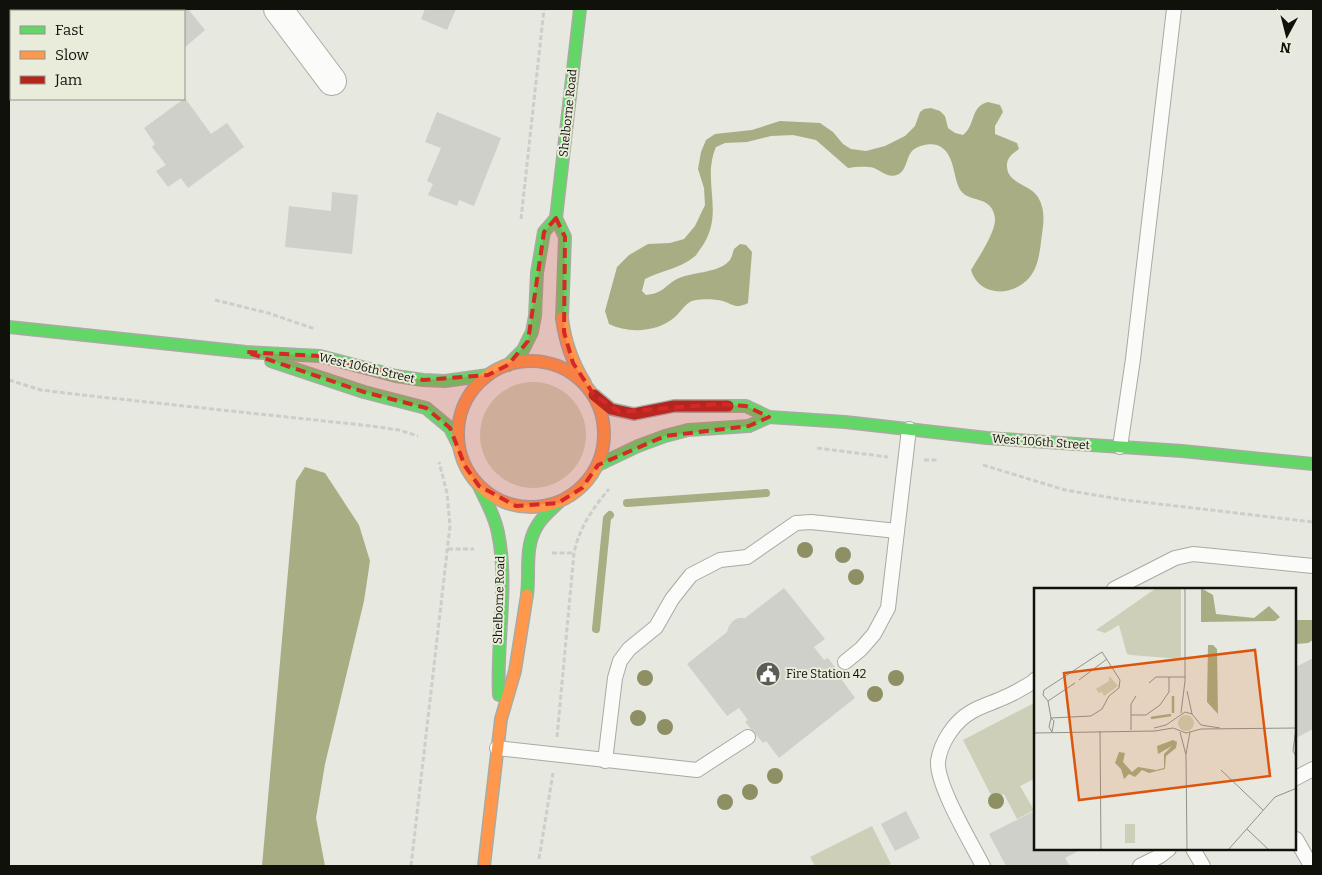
<svg xmlns="http://www.w3.org/2000/svg" width="1322" height="875" viewBox="0 0 1322 875" font-family="Bitter,serif">
  <style>
    .green { fill: #cdcfb8 }
    .water { fill: #a9ad83 }
    .lines { fill: none; stroke-linecap: round; stroke-linejoin: round }
    .stream { stroke: #a9ad83; stroke-width: 8 }
    .building { fill: #cfd0c9 }
    .lane-casing { stroke: #a9aaa3; stroke-width: 16 }
    .street-casing { stroke: #a9aaa3; stroke-width: 30 }
    .fast-casing { stroke: #a9aaa3; stroke-width: 14 }
    .slow-casing { stroke: #a9aaa3; stroke-width: 14 }
    .jam-casing { stroke: #a9aaa3; stroke-width: 14 }
    .path { stroke: #cdcecb; stroke-width: 3; stroke-dasharray: 5 2.5; stroke-linecap: butt }
    .lane { stroke: #fbfcfa; stroke-width: 14 }
    .street { stroke: #fbfcfa; stroke-width: 28 }
    .fast { stroke: #63d668; stroke-width: 11 }
    .slow { stroke: #ff974d; stroke-width: 11 }
    .jam { stroke: #b3261e; stroke-width: 11 }
    .tree { fill: #8e9064 }
    .marked { fill: #d62828; fill-opacity: 0.2; stroke: #d62828; stroke-width: 4; stroke-dasharray: 10 6; stroke-linejoin: round }
    .labels { text-anchor: middle; stroke-width: 4; stroke-linejoin: round; paint-order: stroke }
    .street-label { font-size: 12px; fill: #10110b; stroke: #eaecdb }
    .poi-label { font-size: 12px; fill: #10110b; stroke: #eaecdb; text-anchor: start }
    .inset-river { fill: none; stroke: #a9ad83; stroke-width: 2.5 }
    .inset-road { fill: none; stroke: #91928a; stroke-width: 1 }
    .view { fill: #dd550c; fill-opacity: 0.15; stroke: #dd550c; stroke-width: 2.5 }
    .inset-edge { fill: none; stroke: #10110b; stroke-width: 2.5 }
  </style>
  <rect width="100%" height="100%" fill="#e7e8df"/>
  <!-- green -->
  <g class="green">
    <circle cx="533" cy="435" r="53"/>
    <path d="M1036 702V778L1020 786 1034 810 1017 819 1004 794 993 799 963 740Z"/>
    <path d="M872 826 891 864 886 866H815L810 857Z"/>
  </g>
  <!-- water -->
  <g class="water">
    <path d="M988 102 1000 105 1003 112 995 126V134L1017 143 1019 149C1013 153 1006 158 1007 167 1008 184 1030 184 1038 197 1045 209 1044 221 1042 234 1040 249 1039 267 1029 278 1012 297 979 297 971 270 978 258 996 232 995 218 992 195 970 203 961 191 952 178 956 152 937 145 929 143 917 146 912 151 906 158 907 169 899 174 889 179 883 172 874 168 866 166 856 167 848 168L816 140 793 135 771 136 747 142 725 143 716 147C701 182 726 213 701 248 699 250 697 255 694 257 681 268 660 271 645 279L642 291 646 295C664 293 664 286 677 279 691 272 716 273 727 263 732 259 732 255 734 249L740 244 746 245 752 252 748 303C736 309 734 305 723 301 716 299 702 299 696 300 686 301 682 311 675 317 658 332 629 334 609 324L605 311 617 267 629 255 648 244 670 243 684 239 695 226 705 205 704 188 698 169 701 152 706 140 715 134 752 130 780 121 820 123 833 132 843 144 851 149 866 151 885 146 905 136 915 126 920 112 924 109 931 108 940 111 945 116 948 128 955 133 963 135C976 125 970 106 988 102Z"/>
    <path d="M305 467 325 473 359 525 370 561 364 601 325 764 316 818 325 866H262L296 481Z"/>
    <path d="M1313 620V640L1308 643 1296 644V620Z"/>
  </g>
  <g class="lines">
    <!-- stream -->
    <g class="stream">
      <path d="M627 503 766 493"/>
      <path d="M596 629 607 518 610 515"/>
    </g>
  </g>
  <!-- building -->
  <g class="building">
    <path d="M109 9H163L165 11H111Z"/>
    <path d="M181 9H188L205 30 184 48V11H177Z"/>
    <path d="M425 9H456L447 30 421 19Z"/>
    <path d="M185 98 211 134 227 123 244 147 188 188 181 178 168 187 156 171 166 165 152 147 155 144 144 128Z"/>
    <path d="M437 112 501 138 474 206 459 200 457 206 428 195 433 184 427 181 441 148 425 142Z"/>
    <path d="M332 192 358 195 352 254 285 247 289 206 331 211Z"/>
    <path d="M784 588 825 639 814 647 824 660 828 658 844 679 842 680 855 698 779 758 766 741 763 743 745 722 748 720 739 708 727 716 687 664 727 632 729 626 733 621 738 618H745Z"/>
    <path d="M1313 658V729L1296 738V667Z"/>
    <path d="M1036 810V849H1082L1065 858 1069 865 1006 866 989 834Z"/>
    <path d="M906 811 920 838 895 851 881 824Z"/>
  </g>
  <g class="lines">
    <defs>
      <g id="lane">
        <path d="M1120 447 1133 359 1174 9"/>
        <path d="M1114 589 1175 558 1193 554 1313 566"/>
        <path d="M845 662 861 649 874 634 888 608 909 429"/>
        <path d="M497 748 697 770 748 737"/>
        <path d="M605 761 615 678 620 661 629 649 656 627 672 599 691 575 720 560 747 557 796 523 811 522 897 531"/>
        <path d="M1296 778 1313 769"/>
        <path d="M1296 839 1309 862"/>
        <path d="M1193 849 1203 866"/>
        <path d="M983 866C972 844 936 785 938 761 941 742 954 722 971 712 981 706 992 703 1003 698 1013 694 1023 688 1033 682L1036 679"/>
        <path d="M1140 866 1160 856 1169 849"/>
      </g>
      <path id="street" d="M278 9 332 81"/>
      <g id="fast">
        <path d="M562 318 565 237 556 218 580 9"/>
        <path d="M9 327 246 352 320 356 396 376 423 380 445 381 488 375"/>
        <path d="M271 361 364 392 426 408 450 428 458 444"/>
        <path d="M508 365 523 350 532 332 535 316 537 273 544 232 556 218"/>
        <path d="M728 406H746L769 417 845 422 987 438 1182 451 1313 464"/>
        <path d="M598 465 638 446 665 436 688 430 749 426 769 417"/>
        <path d="M479 486C486 501 495 516 498 533 509 586 496 641 499 695"/>
        <path d="M527 595C530 572 524 547 537 526 542 517 551 510 558 503"/>
      </g>
      <g id="slow">
        <path d="M562 318C565 343 572 362 585 383"/>
        <circle cx="531" cy="434" r="73"/>
        <path d="M484 866 501 719 515 671 527 595"/>
      </g>
      <path id="jam" d="M594 395 611 409 634 414 674 406H728"/>
    </defs>
    <!-- lane casing -->
    <use href="#lane" class="lane-casing"/>
    <!-- street casing -->
    <use href="#street" class="street-casing"/>
    <!-- fast casing -->
    <use href="#fast" class="fast-casing"/>
    <!-- slow casing -->
    <use href="#slow" class="slow-casing"/>
    <!-- jam casing -->
    <use href="#jam" class="jam-casing"/>
    <!-- path -->
    <g class="path">
      <path d="M521 219 544 9"/>
      <path d="M215 300 268 313 315 329"/>
      <path d="M9 380 41 390 82 395 371 426 399 430 418 436"/>
      <path d="M817 448 888 457"/>
      <path d="M924 460H937"/>
      <path d="M983 465 1065 490 1125 500 1313 522"/>
      <path d="M448 549H474"/>
      <path d="M552 553H574"/>
      <path d="M557 737 574 553C579 528 593 508 609 489"/>
      <path d="M539 859 553 773"/>
      <path d="M411 866 450 526 447 493 439 462"/>
    </g>
    <!-- lane -->
    <use href="#lane" class="lane"/>
    <!-- street -->
    <use href="#street" class="street"/>
    <!-- fast -->
    <use href="#fast" class="fast"/>
    <!-- slow -->
    <use href="#slow" class="slow"/>
    <!-- jam -->
    <use href="#jam" class="jam"/>
  </g>
  <!-- trees -->
  <g class="tree">
    <circle cx="805" cy="550" r="8"/>
    <circle cx="843" cy="555" r="8"/>
    <circle cx="856" cy="577" r="8"/>
    <circle cx="645" cy="678" r="8"/>
    <circle cx="896" cy="678" r="8"/>
    <circle cx="875" cy="694" r="8"/>
    <circle cx="638" cy="718" r="8"/>
    <circle cx="665" cy="727" r="8"/>
    <circle cx="775" cy="776" r="8"/>
    <circle cx="750" cy="792" r="8"/>
    <circle cx="996" cy="801" r="8"/>
    <circle cx="725" cy="802" r="8"/>
  </g>
  <!-- marked area -->
  <path class="marked" d="M556 218 565 237 564 332 573 363 594 395 620 412 718 404 746 406 769 417 749 426 665 436 598 465 582 488 558 503 516 506 479 486 465 466 450 428 426 408 364 392 246 352 320 356 423 380 488 375 508 365 528 341 544 232Z"/>
  <!-- icons -->
  <defs>
    <symbol id="civic-disc" viewBox="-11 -11 22 22"><circle r="9.5" fill="#5b5c55" stroke="#eaecdb"/><path d="M-.6-6.5H3V-4.5H.6V-3L4-1V1h2V6H-6V1h2V-1L-.6-3ZM-1.2 2.5V6h2.4V2.5Z" fill="#fff"/></symbol>
  </defs>
  <g fill-rule="evenodd">
    <use href="#civic-disc" x="754" y="660" width="28" height="28"/>
  </g>
  <g class="labels">
    <!-- street labels -->
    <g class="street-label">
      <text transform="translate(568 113) rotate(-84)" y="4">Shelborne Road</text>
      <text transform="translate(367 368) rotate(13)" y="4">West 106th Street</text>
      <text transform="translate(1041 442) rotate(4)" y="4">West 106th Street</text>
      <text transform="translate(499 600) rotate(-88)" y="4">Shelborne Road</text>
    </g>
    <!-- poi labels -->
    <g class="poi-label">
      <text x="786" y="678">Fire Station 42</text>
    </g>
  </g>
  <!-- overview -->
  <g transform="translate(1034 588)">
    <rect width="262" height="262" fill="#e7e8df"/>
    <path d="M147 0V71L97 67 93 66 85 37 71 45 62 42 121 1ZM75 88 84 98 70 108 68 104 65 105 62 101 75 93ZM144 135a8 8 0 1 1 16 0a8 8 0 1 1-16 0ZM91 236H101V255H91Z" fill="#cdcfb8"/>
    <path d="M167 0 179 7 182 26 220 30 235 18 246 29 241 33 167 34ZM174 57H179L183 61 184 126 173 114ZM139 152 143 154 142 160 132 168 131 181 115 185 108 182 101 189 95 186 90 191 87 181 81 175 85 164 91 165 89 174 98 184 104 179 122 182 130 180V166L138 158 124 166 123 158Z" fill="#a9ad83"/>
    <path class="inset-river" d="M139 108V125M117 130 137 127"/>
    <path class="inset-road" d="M45 92 73 71M115 95 122 89H151M153 103 158 126M14 113 41 95M147 125 151 93V0M97 127H112L126 117 135 104V89M17 130 57 128 68 121 75 108 85 100 86 92 68 64 10 102 9 107 14 113 17 130 20 133 18 144M17 130 15 139 18 144M120 140 132 137 151 124 158 126 167 137 186 140M262 140 259 163 263 170M97 142V116L102 108M66 143 67 262M146 144 152 167 153 262M0 145 121 143 139 140 152 145 167 141 263 140M152 166 156 144M187 182 229 222M213 241 235 262M194 262 241 209 263 200"/>
    <path class="view" d="M221 62 236 188 45 212 30 85Z"/>
    <rect width="262" height="262" class="inset-edge"/>
  </g>
  <!-- border -->
  <rect width="1322" height="875" fill="none" stroke="#10110b" stroke-width="20"/>
  <!-- legend -->
  <rect x="10" y="10" width="175" height="90" fill="#eaecdb" stroke="#939488"/>
  <rect x="20" y="26" width="25" height="8" fill="#63d668" stroke="#939488"/>
  <text x="55" y="35" font-size="15" fill="#10110b">Fast</text>
  <rect x="20" y="51" width="25" height="8" fill="#ff974d" stroke="#939488"/>
  <text x="55" y="60" font-size="15" fill="#10110b">Slow</text>
  <rect x="20" y="76" width="25" height="8" fill="#b3261e" stroke="#939488"/>
  <text x="55" y="85" font-size="15" fill="#10110b">Jam</text>
  <!-- north arrow -->
  <g transform="translate(1287 35) rotate(187)" stroke="#eaecdb" stroke-width="4" paint-order="stroke">
  <path d="M0-4L9 19L0 12L-9 19Z" fill="#10110b"/>
  <text y="-8" font-size="14" font-weight="bold" text-anchor="middle" fill="#10110b">N</text>
  </g>
</svg>
